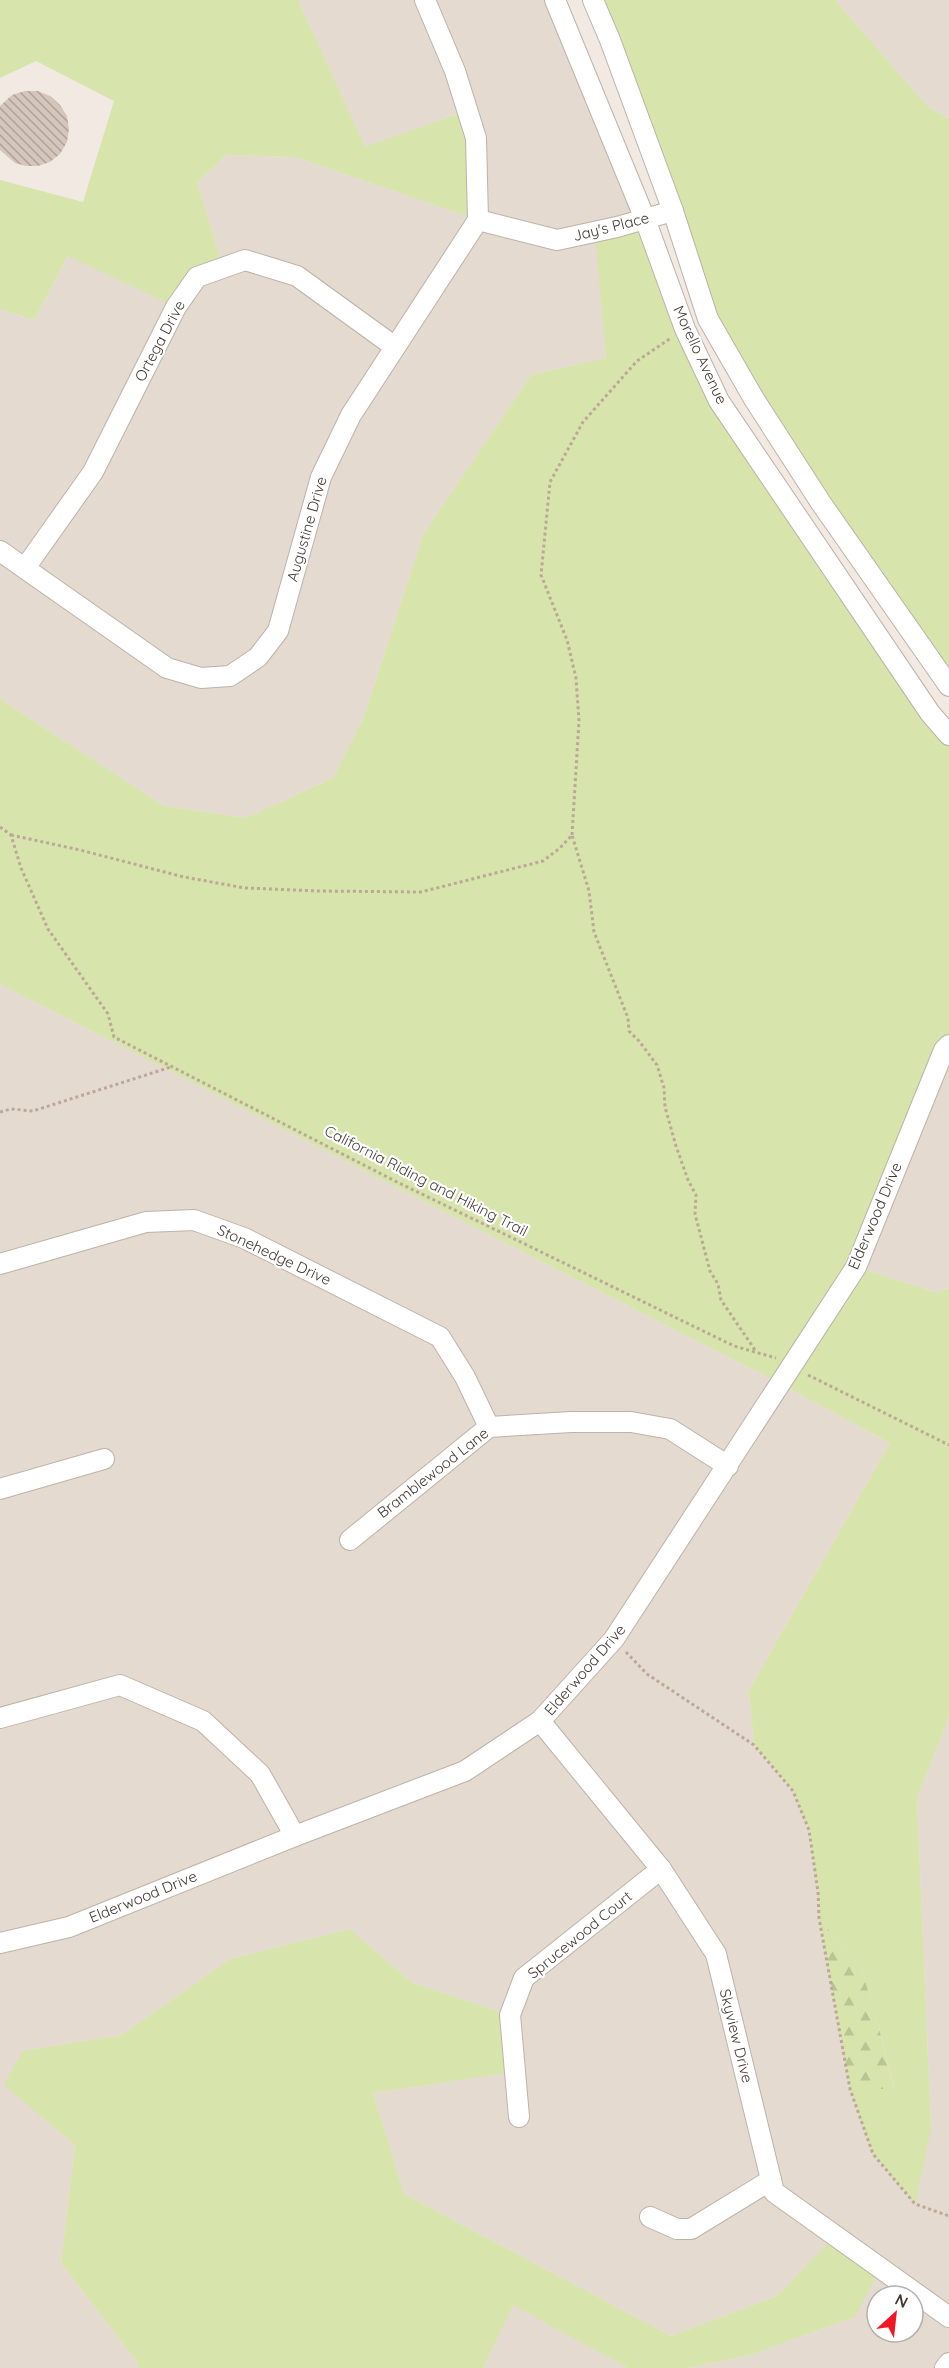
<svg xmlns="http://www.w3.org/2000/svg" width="949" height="2368" viewBox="0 0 949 2368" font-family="Quicksand,sans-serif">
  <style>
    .residential { fill: #e4dad0; fill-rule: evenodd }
    .grass { fill: #d7e4ac }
    .forest { fill: url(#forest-firs) }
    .building { fill: url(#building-back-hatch) }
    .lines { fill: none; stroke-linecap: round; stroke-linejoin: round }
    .minor-casing { stroke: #beb2a8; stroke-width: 22 }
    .path { stroke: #bda797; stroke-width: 3; stroke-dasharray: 3 3; stroke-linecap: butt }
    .minor { stroke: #fff; stroke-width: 20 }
    .labels { text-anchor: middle; stroke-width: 4.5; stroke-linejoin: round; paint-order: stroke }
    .street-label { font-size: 15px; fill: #423933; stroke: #fff }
  </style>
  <defs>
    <pattern id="forest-firs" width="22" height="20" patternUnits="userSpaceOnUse" patternTransform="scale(1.5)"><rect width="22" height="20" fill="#d7e4ac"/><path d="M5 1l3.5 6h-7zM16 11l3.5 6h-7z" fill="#bac494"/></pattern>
    <pattern id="building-back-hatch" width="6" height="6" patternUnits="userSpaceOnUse" patternTransform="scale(1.5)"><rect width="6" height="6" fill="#d5c5bb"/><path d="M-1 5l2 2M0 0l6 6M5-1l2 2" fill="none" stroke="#aea199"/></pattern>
  </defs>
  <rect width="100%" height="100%" fill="#f1e9e2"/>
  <!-- residential -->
  <g class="residential">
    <path d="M298 0H555L646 221 596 232 606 358 531 375 423 535 364 717 333 778 246 818 164 806 0 699V309L34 320 68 256 223 268 197 183 226 155 295 157 478 220 467 110 365 148Z"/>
    <path d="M835 0H949V118L929 108Z"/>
    <path d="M0 984 781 1384 890 1443 749 1690 754 1745 793 1791 809 1830 818 1892 819 1918 850 2089 931 2129 917 1798 949 1717V2368H688L750 2355 855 2317 835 2237 777 2296 671 2336 404 2194 373 2093 514 2072 510 2015 411 1982 350 1929 230 1959 122 2035 22 2051 5 2085 75 2145 61 2263 138 2363V2368H0ZM877 2296H913V2332H877Z"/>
    <path d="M949 1045V1288L938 1293 856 1267Z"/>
    <path d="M513 2304 628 2368H483Z"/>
  </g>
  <!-- grass -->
  <g class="grass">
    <path d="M0 0H298L365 147 468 110 478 220 295 157 226 155 197 183 223 268 176 307 68 256 34 320 0 309V180L83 202 114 101 36 61 0 78Z"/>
    <path d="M593 0H835L929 108 949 118V686L708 319Z"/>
    <path d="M646 221 719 401 949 735V1045L856 1267 938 1293 949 1288V1717L917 1798 931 2129 915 2204 873 2154 850 2089 894 2088 876 2016 861 1968 819 1918 818 1892 809 1830 793 1791 754 1745 749 1690 890 1443 781 1384 0 984V699L164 806 246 818 333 778 364 717 423 535 531 375 606 358 595 232Z"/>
    <path d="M350 1929 411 1982 510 2015 515 2072 373 2093 404 2194 671 2336 777 2296 835 2236 880 2269 855 2317 750 2355 688 2368H628L513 2305 483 2368H138V2363L61 2263 75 2145 4 2085 22 2051 122 2035 230 1959Z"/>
  </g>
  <!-- forest -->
  <path class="forest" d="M819 1918 861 1968 876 2016 894 2089H850Z"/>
  <!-- building -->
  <path class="building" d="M25 91H38L50 96 60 105 67 116 69 129 67 142 60 154 50 162 38 166H26L15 163 0 150V106L12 95Z"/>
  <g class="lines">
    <defs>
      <g id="minor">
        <path d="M555 0 645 219 685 329 719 401 930 713 949 735"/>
        <path d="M593 0 610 40 673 211 708 319 754 399 821 503 949 686"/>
        <path d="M478 220 557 240 617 227 673 211"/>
        <path d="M0 551 167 668 201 678 230 676 258 657 278 631 321 477 351 415 478 220 476 138 455 71 425 0"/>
        <path d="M25 568 93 472 176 307 197 277 245 260 297 276 395 347"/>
        <path d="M0 1264 146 1222 194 1220 244 1238 440 1337 465 1377 489 1427"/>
        <path d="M0 1489 104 1459"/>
        <path d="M350 1540 489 1427 571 1422H631L670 1429 728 1466"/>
        <path d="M0 1718 120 1685 203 1721 260 1774 295 1836"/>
        <path d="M540 1721 661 1869 716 1954 774 2192 949 2317"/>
        <path d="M0 1943 69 1927 295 1836 465 1771 540 1721 614 1639 856 1267 944 1050 949 1045"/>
        <path d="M519 2117 510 2015 524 1978 661 1869"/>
        <path d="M650 2217 677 2229H691L771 2180"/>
        <path d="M945 2368 949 2363"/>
      </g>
    </defs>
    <!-- minor casing -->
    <use href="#minor" class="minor-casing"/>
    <!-- path -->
    <g class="path">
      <path d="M0 827 11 835 21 868 48 929 108 1014 114 1037 397 1182 531 1247 734 1346 776 1358"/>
      <path d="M11 835 80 850 184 877 245 888 319 891 421 892 543 861 560 848 572 835 589 891 594 932 628 1018 629 1031 639 1041 657 1065 664 1088 665 1107 676 1146 688 1180 696 1195 695 1214 710 1271 718 1284 721 1300 755 1350"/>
      <path d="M572 835 579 721 576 678 567 640 541 575 550 482 583 422 637 361 671 338"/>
      <path d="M0 1112 11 1109 33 1111 171 1067"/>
      <path d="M808 1375 949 1445"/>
      <path d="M626 1652 647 1674 754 1745 793 1791 809 1830 818 1892 819 1918 850 2089 873 2154 915 2204 949 2216"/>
    </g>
    <!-- minor -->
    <use href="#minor" class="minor"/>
  </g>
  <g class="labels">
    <!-- street labels -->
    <g class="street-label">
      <text transform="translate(611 227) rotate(-14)" y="5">Jay's Place</text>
      <text transform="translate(160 341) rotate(-62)" y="5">Ortega Drive</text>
      <text transform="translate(700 355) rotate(65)" y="5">Morello Avenue</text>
      <text transform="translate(307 529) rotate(-74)" y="5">Augustine Drive</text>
      <text transform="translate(426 1181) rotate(27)" y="5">California Riding and Hiking Trail</text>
      <text transform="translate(875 1216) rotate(-67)" y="5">Elderwood Drive</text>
      <text transform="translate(274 1255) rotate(25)" y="5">Stonehedge Drive</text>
      <text transform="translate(433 1473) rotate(-38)" y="5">Bramblewood Lane</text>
      <text transform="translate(585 1670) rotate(-49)" y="5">Elderwood Drive</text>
      <text transform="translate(143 1897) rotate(-22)" y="5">Elderwood Drive</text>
      <text transform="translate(580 1935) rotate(-39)" y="5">Sprucewood Court</text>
      <text transform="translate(736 2036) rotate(76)" y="5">Skyview Drive</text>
    </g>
  </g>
  <!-- north arrow -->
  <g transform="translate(895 2314) rotate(27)"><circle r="28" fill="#ffffff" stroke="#b3b0ad" stroke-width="1.5"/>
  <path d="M0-4.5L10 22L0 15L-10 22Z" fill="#f31726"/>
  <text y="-9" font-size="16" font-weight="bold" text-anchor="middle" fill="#423933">N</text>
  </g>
</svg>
